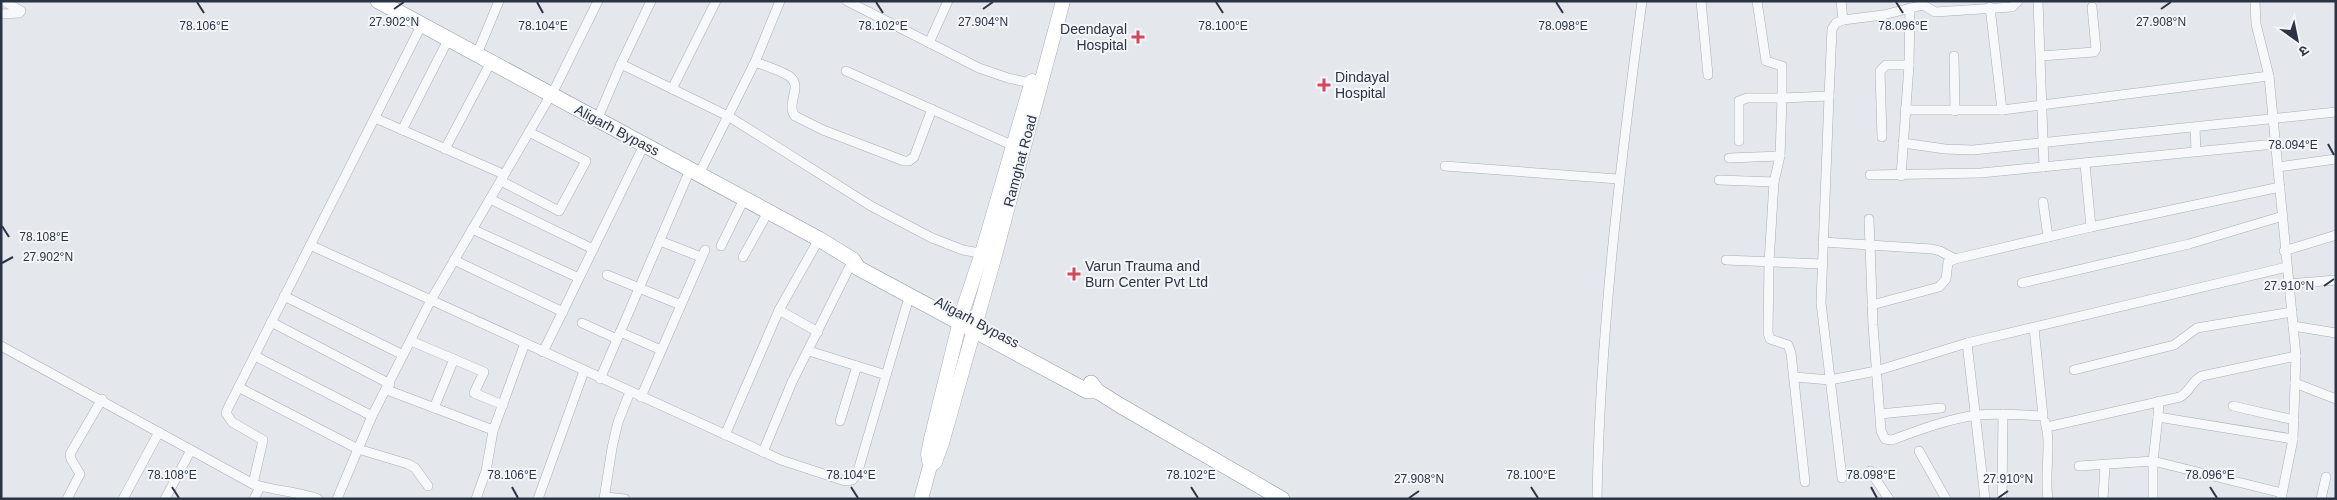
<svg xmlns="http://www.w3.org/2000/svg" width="2337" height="500" viewBox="0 0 2337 500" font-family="Arial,'Noto Sans Devanagari',sans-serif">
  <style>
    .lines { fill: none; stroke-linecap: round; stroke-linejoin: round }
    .minor-casing { stroke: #a9aeb7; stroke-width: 10 }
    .secondary-casing { stroke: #a9aeb7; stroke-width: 15 }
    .trunk-casing { stroke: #8b94a3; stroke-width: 16 }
    .minor { stroke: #f7f8fa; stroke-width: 9 }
    .secondary { stroke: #fff; stroke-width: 14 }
    .trunk { stroke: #fff; stroke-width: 15 }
    .ticks { fill: none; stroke: #2b3445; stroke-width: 2 }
    .poi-dot { fill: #d1495b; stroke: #f4f6f9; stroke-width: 2 }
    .labels { text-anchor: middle; stroke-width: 4; stroke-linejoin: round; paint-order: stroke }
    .poi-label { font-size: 14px; fill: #2b3445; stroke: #f4f6f9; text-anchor: start }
    .street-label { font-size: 14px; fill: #2b3445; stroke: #f4f6f9 }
    .ticks-label { font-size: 12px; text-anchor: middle; fill: #2b3445; stroke: #f4f6f9; stroke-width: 4; stroke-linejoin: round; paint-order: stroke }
  </style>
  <rect width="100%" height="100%" fill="#e4e7ec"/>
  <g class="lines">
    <defs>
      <g id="minor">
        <path d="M847 1 979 68 1008 78 1035 84"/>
        <path d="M1701 1 1708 75"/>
        <path d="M2038 1 2044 167"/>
        <path d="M2255 1 2256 24 2269 76 2296 356 2293 439 2281 499"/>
        <path d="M1990 7 2002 110"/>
        <path d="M1 14 19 13 21 11 4 1"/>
        <path d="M1843 20 1883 15 1923 5 1935 12 2012 7 2018 1"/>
        <path d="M929 43 948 1"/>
        <path d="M477 54 499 1"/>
        <path d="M1954 56 1955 111"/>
        <path d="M2041 56 2094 52 2096 49 2092 7"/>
        <path d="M755 62C766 66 779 70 789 76 804 86 785 104 795 116L823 130 904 161H909L914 157 932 109"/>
        <path d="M621 64 651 1"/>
        <path d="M846 71 1018 148"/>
        <path d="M672 89 716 1"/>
        <path d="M1829 96 1821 303 1842 478"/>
        <path d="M1905 110H2002L2269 76"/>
        <path d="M375 118 503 174"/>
        <path d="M597 120 621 64 728 116 871 206 932 238 963 250 985 254"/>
        <path d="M2195 128 2196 151"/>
        <path d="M402 130 449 38"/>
        <path d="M1882 137 1880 71 1886 65H1909"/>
        <path d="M1739 141V101L1747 98H1782V66L1766 61 1757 1"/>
        <path d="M1903 143 1945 149 1973 150 2336 112"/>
        <path d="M445 149 491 62"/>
        <path d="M1729 158 1780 156"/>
        <path d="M1445 166 1618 179"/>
        <path d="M2278 167 2336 159"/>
        <path d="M699 174 755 62 780 1"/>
        <path d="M1870 175 1981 173 2275 144"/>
        <path d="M1901 176 1909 65 1910 8"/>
        <path d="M1719 180 1774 182 1780 156 1782 98 1829 96 1832 29 1836 23 1843 20 1841 1"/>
        <path d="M501 181 559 211 586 161 529 132"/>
        <path d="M1774 182 1769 262 1768 333 1770 339 1788 345 1791 353 1805 482"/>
        <path d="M490 199 593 249"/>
        <path d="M2043 202 2048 237"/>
        <path d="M1869 219 1873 325 1881 431 1885 439 1892 440C1919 430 1948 419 1977 415 1999 413 2021 415 2043 416L2034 328"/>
        <path d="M2091 227 2280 187"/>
        <path d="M472 229 579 278"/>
        <path d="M660 241 701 257"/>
        <path d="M1823 242 1932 249 1940 251 1955 259"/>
        <path d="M310 245 431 300 556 86 598 1"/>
        <path d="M721 246 744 199"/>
        <path d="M2284 251 2336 235"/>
        <path d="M743 257 768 212"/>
        <path d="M454 260 563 312"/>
        <path d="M1726 260 1822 264"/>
        <path d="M607 275 681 305"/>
        <path d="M2022 283 2189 244 2283 216"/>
        <path d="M2288 284 2336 280"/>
        <path d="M284 296 403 355"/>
        <path d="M1872 305 1939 287 1946 279 1948 262 1955 259 2091 227 2085 164"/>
        <path d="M271 322 390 384"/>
        <path d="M582 323 617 339"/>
        <path d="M2293 326 2336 333"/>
        <path d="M620 332 661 350"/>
        <path d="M818 332 779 310 819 239"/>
        <path d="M411 341 484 372 474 393 503 405"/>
        <path d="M1967 343 1985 499"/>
        <path d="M1 346 253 484C274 491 297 491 318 499"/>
        <path d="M809 351 886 375"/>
        <path d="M543 352 644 145"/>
        <path d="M255 356 372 416"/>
        <path d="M2074 370 2174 345 2197 328 2292 312"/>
        <path d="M1795 377 1830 380 1876 371 1967 343 2287 267"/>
        <path d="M600 379 690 170"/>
        <path d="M2295 383 2336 399"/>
        <path d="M240 388 358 449 408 464 415 468 428 486"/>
        <path d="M387 390 493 430"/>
        <path d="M641 397 705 250"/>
        <path d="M2159 401 2158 417 2293 439"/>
        <path d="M2233 406 2294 420"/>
        <path d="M434 408 454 359"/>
        <path d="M1880 414 1941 408"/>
        <path d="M840 421 857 366"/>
        <path d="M2045 422C2052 443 2044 475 2048 499"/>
        <path d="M2047 427 2180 397C2190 392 2192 380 2202 376L2296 356"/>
        <path d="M725 435 779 310"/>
        <path d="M1919 451 1946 499"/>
        <path d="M763 452 792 382 853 260"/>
        <path d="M2079 466 2153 461 2282 493"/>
        <path d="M1870 471 1889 499"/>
        <path d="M253 484 263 440 232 422 226 413 228 408 422 24"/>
        <path d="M606 497 625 499"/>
        <path d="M67 499 80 474 71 459 70 454 102 399"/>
        <path d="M123 499 159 432"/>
        <path d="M165 499 191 450"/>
        <path d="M254 499 260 487"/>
        <path d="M337 499 372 416 431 300 781 460 845 481 852 480 857 474 910 294"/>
        <path d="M476 499 486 471 493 431 525 343"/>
        <path d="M538 499 584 371"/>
        <path d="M604 499 612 448 618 422 630 392"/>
        <path d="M1597 499C1600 332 1620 167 1642 1"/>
        <path d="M2002 499 2003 414"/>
        <path d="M2103 499 2105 465"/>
        <path d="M2153 499V461L2158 417"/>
        <path d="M2321 499 2326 477"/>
      </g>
      <g id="secondary">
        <path d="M930 466 928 454 931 439 962 313 982 253 1032 81"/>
        <path d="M921 499 930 466 935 462 942 443 995 255 1063 1"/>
      </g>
      <g id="trunk">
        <path d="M378 1 819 239 853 260 858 268 1087 391H1097"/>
        <path d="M1091 383 1097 391 1121 406 1282 499"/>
      </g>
    </defs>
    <!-- minor casing -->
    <use href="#minor" class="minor-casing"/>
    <!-- secondary casing -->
    <use href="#secondary" class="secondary-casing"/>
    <!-- trunk casing -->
    <use href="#trunk" class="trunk-casing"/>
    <!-- minor -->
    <use href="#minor" class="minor"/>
    <!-- secondary -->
    <use href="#secondary" class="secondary"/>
    <!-- trunk -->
    <use href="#trunk" class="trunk"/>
  </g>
  <!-- ticks -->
  <path class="ticks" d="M197 2 204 13M537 2 543 13M876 2 883 13M1216 2 1223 13M1556 2 1563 13M1896 2 1903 13M394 9 404 2M983 9 993 2M2161 9 2171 2M2328 144 2334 155M2 226 9 237M2 263 13 257M2324 286 2334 279M172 487 179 498M512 487 518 498M851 487 858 498M1191 487 1198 498M1531 487 1538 498M1871 487 1877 498M2210 487 2217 498M1409 498 1419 491M1998 498 2008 491"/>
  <!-- markers -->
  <g class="poi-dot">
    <path d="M1135.5 29.5h5v5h5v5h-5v5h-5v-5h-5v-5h5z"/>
    <path d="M1321.5 77.5h5v5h5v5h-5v5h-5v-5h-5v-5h5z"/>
    <path d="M1071.5 266.5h5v5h5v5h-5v5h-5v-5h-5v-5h5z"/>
  </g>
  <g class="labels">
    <!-- poi labels -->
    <g class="poi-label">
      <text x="1127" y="34" text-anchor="end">Deendayal<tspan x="1127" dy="16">Hospital</tspan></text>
      <text x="1335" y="82">Dindayal<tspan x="1335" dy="16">Hospital</tspan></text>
      <text x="1085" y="271">Varun Trauma and<tspan x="1085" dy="16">Burn Center Pvt Ltd</tspan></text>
    </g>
    <!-- street labels -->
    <g class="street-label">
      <text transform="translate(617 130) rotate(28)" y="5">Aligarh Bypass</text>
      <text transform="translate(1020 161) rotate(-75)" y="5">Ramghat Road</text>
      <text transform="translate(977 322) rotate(28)" y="5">Aligarh Bypass</text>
    </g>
  </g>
  <g class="ticks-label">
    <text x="394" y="26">27.902°N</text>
    <text x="983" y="26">27.904°N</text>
    <text x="2161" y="26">27.908°N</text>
    <text x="204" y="30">78.106°E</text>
    <text x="543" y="30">78.104°E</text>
    <text x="883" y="30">78.102°E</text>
    <text x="1223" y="30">78.100°E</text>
    <text x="1563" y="30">78.098°E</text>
    <text x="1903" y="30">78.096°E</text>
    <text x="2293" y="149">78.094°E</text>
    <text x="44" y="241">78.108°E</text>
    <text x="48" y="261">27.902°N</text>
    <text x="2289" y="290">27.910°N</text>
    <text x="172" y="479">78.108°E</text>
    <text x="512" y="479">78.106°E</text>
    <text x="851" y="479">78.104°E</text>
    <text x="1191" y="479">78.102°E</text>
    <text x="1531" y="479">78.100°E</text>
    <text x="1871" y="479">78.098°E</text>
    <text x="2210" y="479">78.096°E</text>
    <text x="1419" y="483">27.908°N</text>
    <text x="2008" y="483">27.910°N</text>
  </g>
  <!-- border -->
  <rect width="2337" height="500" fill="none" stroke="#2b3445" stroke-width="5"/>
  <!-- north arrow -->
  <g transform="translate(2297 40) rotate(147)" stroke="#f4f6f9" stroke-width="4" paint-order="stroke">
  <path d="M0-4L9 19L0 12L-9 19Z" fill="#2b3445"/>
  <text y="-8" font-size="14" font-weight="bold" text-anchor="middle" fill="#2b3445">उ</text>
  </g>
</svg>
